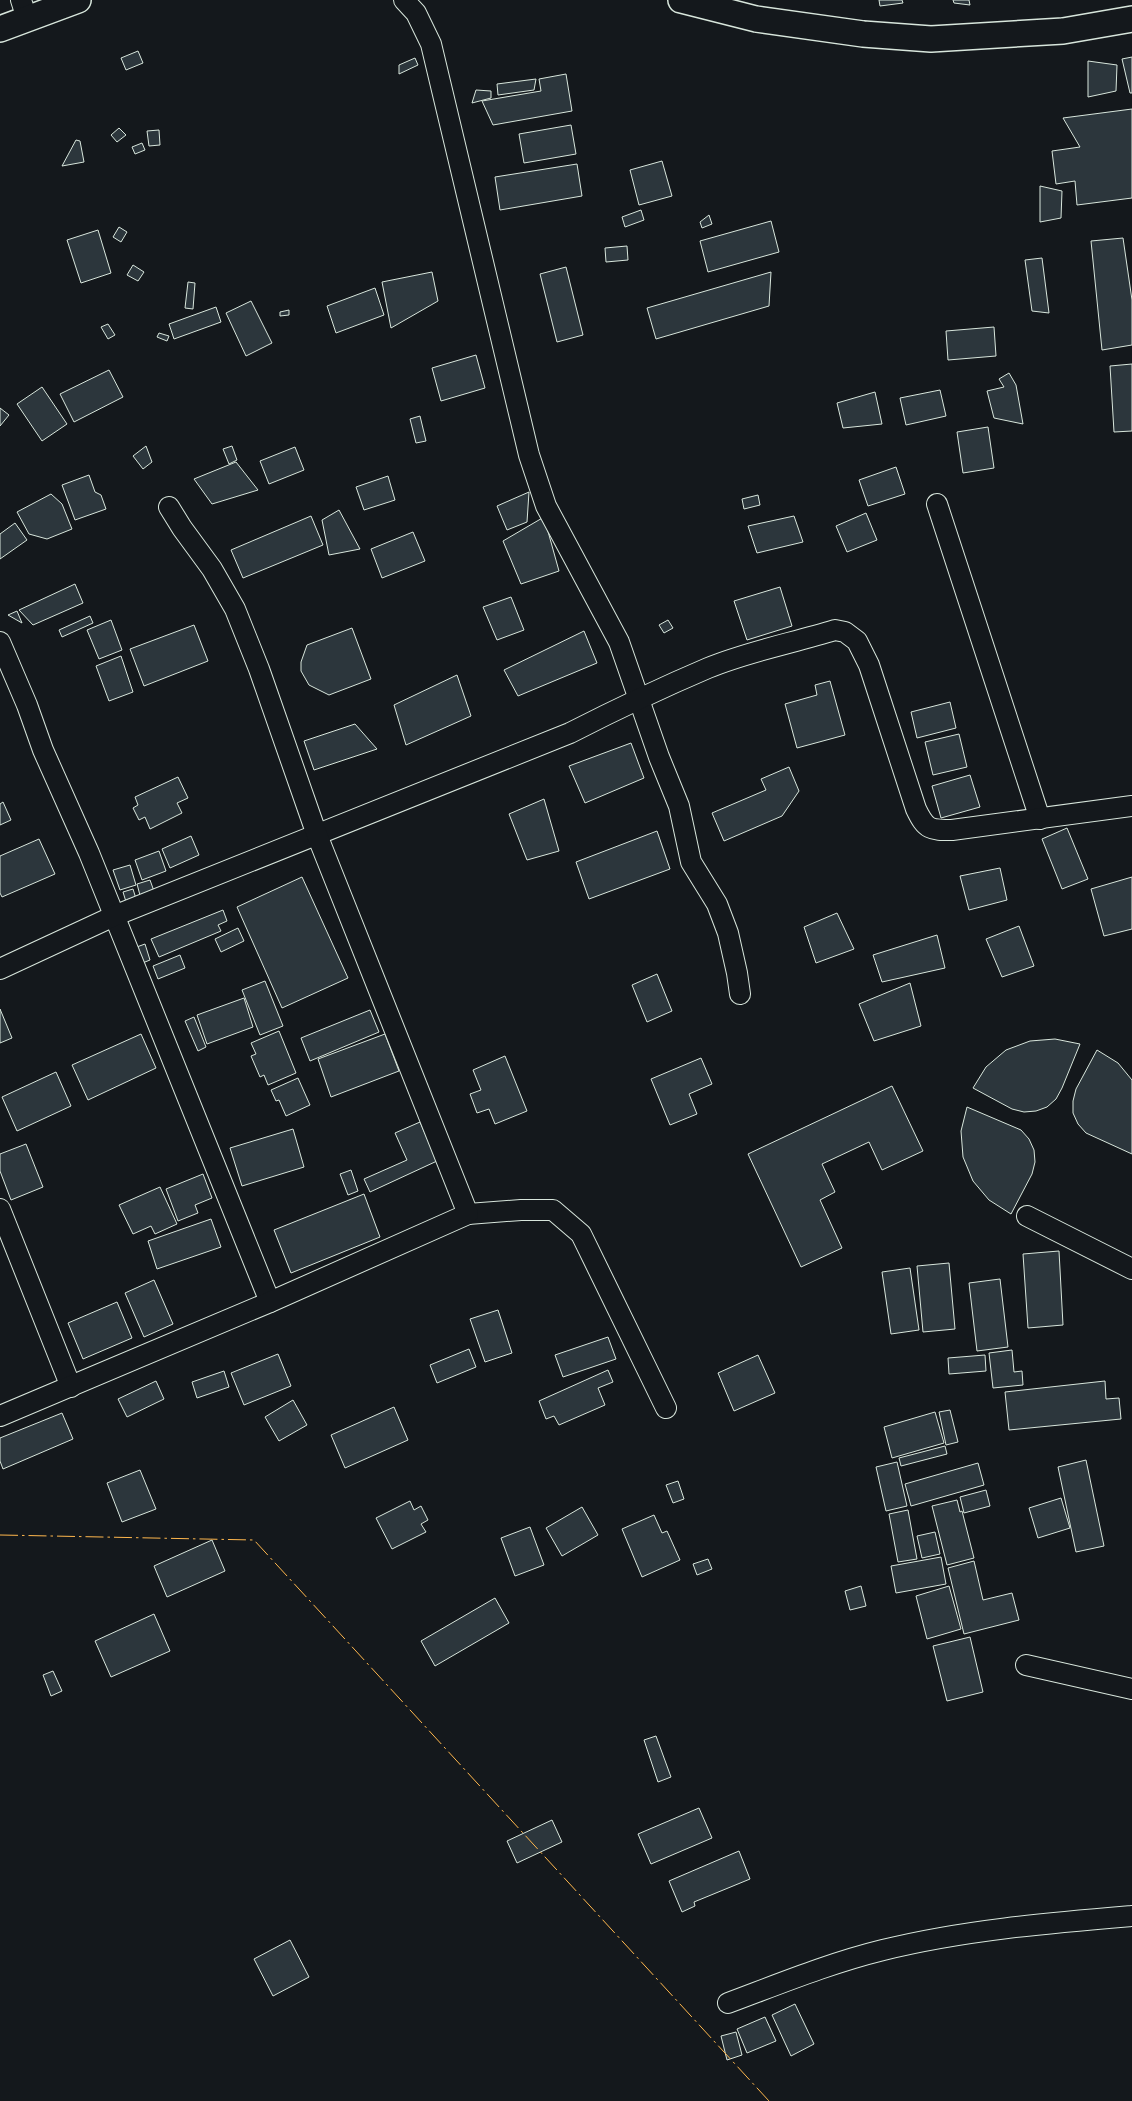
<svg xmlns="http://www.w3.org/2000/svg" width="1132" height="2101" viewBox="0 0 1132 2101" font-family="'Archivo Narrow',sans-serif">
  <style>
    .building { fill: #2c363c; stroke: #d8e6dc }
    .lines { fill: none; stroke-linecap: round; stroke-linejoin: round }
    .minor-casing { stroke: #d8e6dc; stroke-width: 22 }
    .major-casing { stroke: #d8e6dc; stroke-width: 28 }
    .minor { stroke: #14181c; stroke-width: 20 }
    .major { stroke: #14181c; stroke-width: 25 }
    .power { stroke: #ffb74d; stroke-width: 1; stroke-dasharray: 18 4 2.5 4; stroke-linecap: butt }
  </style>
  <rect width="100%" height="100%" fill="#14181c"/>
  <!-- building -->
  <g class="building">
    <path d="M879 0H902L903 3 880 6Z"/>
    <path d="M953 0H969L970 5 954 3Z"/>
    <path d="M138 51 143 63 126 70 121 58Z"/>
    <path d="M1132 57V93H1130L1122 59Z"/>
    <path d="M415 58 418 65 399 74V65Z"/>
    <path d="M1088 61 1117 65 1116 91 1088 97Z"/>
    <path d="M566 74 572 111 493 125 482 101 541 91 539 79Z"/>
    <path d="M536 79 534 90 498 95 497 84Z"/>
    <path d="M476 90 491 91V98L472 103Z"/>
    <path d="M1132 109V198L1077 205 1075 181 1056 184 1052 151 1080 147 1063 118Z"/>
    <path d="M571 125 576 154 524 163 519 134Z"/>
    <path d="M119 128 126 135 117 142 111 135Z"/>
    <path d="M159 130 160 145 149 146 147 131Z"/>
    <path d="M76 140 80 141 84 162 62 166Z"/>
    <path d="M142 143 145 150 135 154 132 147Z"/>
    <path d="M662 161 672 196 639 205 630 170Z"/>
    <path d="M577 164 582 196 500 210 495 177Z"/>
    <path d="M1040 186 1062 191 1061 218 1040 222Z"/>
    <path d="M641 210 644 220 625 227 622 217Z"/>
    <path d="M709 215 712 224 702 228 700 222Z"/>
    <path d="M771 221 779 252 708 272 700 241Z"/>
    <path d="M119 227 127 232 121 242 113 237Z"/>
    <path d="M98 230 111 273 81 283 67 240Z"/>
    <path d="M1123 238 1132 300V345L1102 350 1091 241Z"/>
    <path d="M627 246 628 260 606 262 605 248Z"/>
    <path d="M1042 258 1049 313 1032 311 1025 260Z"/>
    <path d="M133 265 144 272 138 281 127 275Z"/>
    <path d="M566 267 583 335 557 342 540 274Z"/>
    <path d="M432 272 438 301 391 328 382 282Z"/>
    <path d="M771 272 769 306 656 339 647 308Z"/>
    <path d="M188 282 195 283 193 309 185 308Z"/>
    <path d="M375 288 384 315 336 333 327 306Z"/>
    <path d="M251 301 272 343 246 356 226 313Z"/>
    <path d="M216 307 221 322 174 339 169 324Z"/>
    <path d="M289 310V315L280 316V312Z"/>
    <path d="M108 324 115 335 108 339 101 327Z"/>
    <path d="M994 327 996 356 948 360 946 331Z"/>
    <path d="M159 333 169 336 167 341 157 337Z"/>
    <path d="M476 355 485 388 441 401 432 368Z"/>
    <path d="M1132 364V431L1114 432 1110 366Z"/>
    <path d="M109 370 123 397 74 422 60 394Z"/>
    <path d="M1009 373 1016 385 1023 424 994 418 987 391 1004 387 999 379Z"/>
    <path d="M42 387 67 424 42 441 17 404Z"/>
    <path d="M940 390 946 416 906 425 900 398Z"/>
    <path d="M875 392 882 424 843 428 837 403Z"/>
    <path d="M0 408 9 415 0 426Z"/>
    <path d="M420 416 426 441 416 443 410 419Z"/>
    <path d="M988 427 994 468 963 473 957 432Z"/>
    <path d="M146 446 152 462 143 469 133 456Z"/>
    <path d="M232 446 237 460 229 464 223 449Z"/>
    <path d="M295 447 304 470 269 484 260 461Z"/>
    <path d="M236 462 258 490 212 504 194 479Z"/>
    <path d="M896 467 905 494 868 506 859 480Z"/>
    <path d="M89 475 95 492 101 495 106 509 75 520 62 485Z"/>
    <path d="M388 476 395 500 364 510 356 487Z"/>
    <path d="M529 492 527 522 507 530 497 506Z"/>
    <path d="M51 494 62 504 72 529 47 539 29 534 17 512Z"/>
    <path d="M758 495 760 505 744 509 742 499Z"/>
    <path d="M339 510 360 549 329 555 322 520Z"/>
    <path d="M866 513 877 540 847 552 836 526Z"/>
    <path d="M311 516 323 545 243 578 231 550Z"/>
    <path d="M794 516 803 542 757 553 748 526Z"/>
    <path d="M544 517 559 571 521 584 503 541Z"/>
    <path d="M15 523 27 540 0 559V534Z"/>
    <path d="M413 532 425 561 382 578 371 549Z"/>
    <path d="M75 584 83 603 33 625 19 610Z"/>
    <path d="M780 587 792 626 747 640 734 601Z"/>
    <path d="M511 597 524 630 497 640 483 607Z"/>
    <path d="M17 611 22 623 8 615Z"/>
    <path d="M90 616 93 623 62 637 59 630Z"/>
    <path d="M111 620 122 650 99 659 87 630Z"/>
    <path d="M668 620 673 628 664 633 659 625Z"/>
    <path d="M194 625 208 661 144 686 130 649Z"/>
    <path d="M352 628 371 679 329 695 309 685 301 671V662L307 645Z"/>
    <path d="M584 631 597 663 518 696 504 670Z"/>
    <path d="M121 656 133 692 109 701 96 666Z"/>
    <path d="M457 675 471 716 406 745 394 705Z"/>
    <path d="M830 681 845 735 797 748 785 704 817 695 815 685Z"/>
    <path d="M950 702 956 728 917 738 911 712Z"/>
    <path d="M355 724 377 749 314 770 304 741Z"/>
    <path d="M959 734 967 767 933 775 925 742Z"/>
    <path d="M631 743 644 778 585 803 569 766Z"/>
    <path d="M789 767 799 791 782 816 724 841 712 813 766 790 761 779Z"/>
    <path d="M970 775 980 807 941 818 932 786Z"/>
    <path d="M178 777 188 798 177 803 182 813 150 829 145 817 139 820 133 808 138 805 135 797Z"/>
    <path d="M544 799 559 851 527 860 509 814Z"/>
    <path d="M3 802 11 820 0 825V804Z"/>
    <path d="M1067 828 1088 879 1062 889 1042 839Z"/>
    <path d="M657 831 670 869 589 899 576 862Z"/>
    <path d="M191 836 199 855 170 868 162 849Z"/>
    <path d="M39 839 55 874 2 897 0 893V856Z"/>
    <path d="M159 851 166 871 142 880 135 860Z"/>
    <path d="M130 865 136 885 120 890 113 870Z"/>
    <path d="M1000 868 1007 900 969 910 960 876Z"/>
    <path d="M302 877 348 978 282 1008 237 907Z"/>
    <path d="M1132 877V929L1104 936 1091 889Z"/>
    <path d="M150 880 155 894 141 899 137 884Z"/>
    <path d="M133 889 137 902 127 905 123 892Z"/>
    <path d="M223 910 227 921 218 925 221 931 159 957 151 939Z"/>
    <path d="M837 913 854 949 816 963 804 927Z"/>
    <path d="M1019 926 1034 966 1002 977 986 939Z"/>
    <path d="M238 928 244 941 221 952 215 939Z"/>
    <path d="M937 935 945 968 882 982 873 955Z"/>
    <path d="M145 944 150 960 140 964 134 948Z"/>
    <path d="M180 955 185 968 158 979 153 966Z"/>
    <path d="M657 974 672 1011 647 1022 632 985Z"/>
    <path d="M265 981 283 1026 260 1035 242 990Z"/>
    <path d="M910 983 921 1026 874 1041 859 1004Z"/>
    <path d="M244 998 253 1027 207 1044 197 1015Z"/>
    <path d="M0 1009 12 1038 0 1043Z"/>
    <path d="M370 1010 379 1032 310 1061 301 1038Z"/>
    <path d="M194 1017 206 1047 198 1051 185 1021Z"/>
    <path d="M279 1031 296 1073 268 1085 264 1075 260 1077 251 1056 256 1054 251 1043Z"/>
    <path d="M141 1034 156 1068 88 1100 72 1065Z"/>
    <path d="M385 1034 399 1071 331 1097 318 1059Z"/>
    <path d="M1055 1039 1080 1044 1062 1088 1056 1099 1047 1107 1036 1111 1024 1112 1012 1109 973 1088 986 1067 1006 1050 1030 1041Z"/>
    <path d="M1097 1050 1118 1063 1132 1080V1154L1086 1133 1078 1124 1073 1113V1101L1076 1089Z"/>
    <path d="M505 1056 527 1111 495 1124 489 1109 477 1113 470 1094 481 1090 473 1070Z"/>
    <path d="M701 1058 712 1084 689 1094 697 1114 670 1125 651 1079Z"/>
    <path d="M56 1072 71 1106 17 1131 2 1097Z"/>
    <path d="M298 1078 310 1105 286 1116 279 1100 276 1101 271 1090Z"/>
    <path d="M892 1086 923 1151 882 1170 869 1142 822 1164 835 1192 820 1200 842 1248 801 1267 748 1154Z"/>
    <path d="M967 1107 1021 1130 1029 1139 1034 1150 1035 1162 1032 1174 1011 1214 989 1200 973 1181 963 1157 961 1131Z"/>
    <path d="M420 1122 437 1161 370 1192 364 1179 407 1160 395 1133Z"/>
    <path d="M293 1129 304 1167 242 1186 230 1148Z"/>
    <path d="M26 1144 43 1187 11 1200 0 1171V1154Z"/>
    <path d="M351 1170 358 1191 348 1195 340 1174Z"/>
    <path d="M203 1174 212 1198 195 1205 198 1213 178 1221 166 1189Z"/>
    <path d="M160 1187 177 1224 155 1234 151 1226 133 1234 119 1205Z"/>
    <path d="M364 1194 380 1237 291 1273 274 1230Z"/>
    <path d="M211 1219 221 1247 157 1269 148 1241Z"/>
    <path d="M1059 1251 1063 1325 1028 1328 1023 1254Z"/>
    <path d="M949 1263 955 1329 923 1332 917 1266Z"/>
    <path d="M910 1268 919 1330 891 1334 882 1272Z"/>
    <path d="M1000 1279 1008 1347 977 1351 969 1283Z"/>
    <path d="M154 1280 173 1324 144 1337 125 1293Z"/>
    <path d="M117 1302 132 1338 83 1359 68 1323Z"/>
    <path d="M498 1310 512 1353 485 1362 470 1319Z"/>
    <path d="M608 1337 616 1359 563 1377 555 1355Z"/>
    <path d="M469 1349 476 1367 437 1383 430 1365Z"/>
    <path d="M1012 1350 1014 1372 1022 1371 1023 1385 993 1388 989 1353Z"/>
    <path d="M278 1354 291 1386 244 1405 231 1373Z"/>
    <path d="M758 1355 775 1393 734 1411 718 1373Z"/>
    <path d="M985 1355 986 1371 949 1374 948 1358Z"/>
    <path d="M608 1370 613 1382 598 1388 605 1405 559 1425 554 1416 546 1419 539 1401Z"/>
    <path d="M224 1371 229 1387 197 1398 192 1382Z"/>
    <path d="M156 1381 164 1399 127 1417 118 1399Z"/>
    <path d="M1105 1381 1106 1399 1119 1398 1121 1419 1009 1430 1005 1392Z"/>
    <path d="M293 1400 307 1425 279 1441 265 1417Z"/>
    <path d="M394 1407 408 1440 345 1468 331 1435Z"/>
    <path d="M950 1410 958 1442 946 1445 939 1412Z"/>
    <path d="M935 1412 944 1443 892 1458 884 1427Z"/>
    <path d="M62 1413 73 1439 3 1469 0 1461V1438Z"/>
    <path d="M945 1446 947 1454 901 1466 899 1458Z"/>
    <path d="M1086 1460 1104 1546 1076 1552 1058 1467Z"/>
    <path d="M897 1462 907 1506 886 1511 876 1467Z"/>
    <path d="M978 1463 984 1485 911 1506 905 1484Z"/>
    <path d="M140 1470 156 1509 122 1522 107 1483Z"/>
    <path d="M678 1481 684 1499 673 1503 666 1485Z"/>
    <path d="M986 1490 990 1506 964 1513 960 1497Z"/>
    <path d="M1061 1498 1070 1528 1038 1538 1029 1508Z"/>
    <path d="M957 1500 960 1512 962 1511 974 1558 947 1565 932 1506Z"/>
    <path d="M410 1501 414 1510 421 1506 428 1520 421 1524 426 1532 392 1549 376 1518Z"/>
    <path d="M582 1507 598 1535 562 1556 546 1528Z"/>
    <path d="M908 1510 917 1559 898 1562 889 1514Z"/>
    <path d="M654 1515 662 1533 667 1531 680 1560 642 1577 622 1529Z"/>
    <path d="M530 1527 544 1565 515 1576 501 1538Z"/>
    <path d="M935 1532 940 1554 922 1558 917 1536Z"/>
    <path d="M212 1540 225 1571 167 1597 154 1566Z"/>
    <path d="M941 1557 946 1584 896 1593 891 1566Z"/>
    <path d="M708 1559 712 1569 697 1575 693 1564Z"/>
    <path d="M974 1561 983 1600 1012 1593 1019 1620 964 1634 948 1568Z"/>
    <path d="M861 1586 866 1606 850 1610 845 1591Z"/>
    <path d="M949 1586 961 1629 927 1639 916 1596Z"/>
    <path d="M495 1598 509 1623 435 1666 421 1641Z"/>
    <path d="M154 1614 170 1651 111 1677 95 1641Z"/>
    <path d="M970 1637 983 1692 947 1701 933 1646Z"/>
    <path d="M53 1671 62 1691 51 1696 43 1675Z"/>
    <path d="M656 1736 671 1777 658 1782 644 1740Z"/>
    <path d="M699 1808 712 1838 651 1864 638 1834Z"/>
    <path d="M552 1820 562 1842 517 1863 507 1841Z"/>
    <path d="M739 1851 750 1879 694 1902 695 1906 682 1912 669 1881Z"/>
    <path d="M290 1940 309 1977 273 1996 254 1959Z"/>
    <path d="M795 2004 814 2044 791 2056 772 2015Z"/>
    <path d="M765 2017 776 2041 747 2053 737 2029Z"/>
    <path d="M736 2032 742 2055 727 2060 721 2036Z"/>
  </g>
  <g class="lines">
    <defs>
      <g id="minor">
        <path d="M21 0 27 19"/>
        <path d="M404 0 416 13 431 44 529 455 546 506 619 642 659 757 679 806 691 862 717 904 728 933 737 973 740 994"/>
        <path d="M937 504 1040 819"/>
        <path d="M0 642 27 705 43 750 89 853 270 1302"/>
        <path d="M0 969 114 916 570 733C615 710 661 688 708 668 749 651 793 643 835 630L845 632 857 641 869 665 916 809C926 830 930 830 952 830L1132 806"/>
        <path d="M0 1209 71 1387"/>
        <path d="M468 1214 521 1210H553L581 1234 666 1408"/>
        <path d="M1027 1216 1132 1269"/>
        <path d="M0 1416 270 1302 468 1214 317 835 259 669 235 609 212 569 182 528 169 507"/>
        <path d="M1026 1665 1132 1689"/>
        <path d="M728 2003C779 1984 830 1963 883 1950 964 1930 1049 1923 1132 1916"/>
      </g>
      <g id="major">
        <path d="M681 0 756 19 863 34 931 39 1063 31 1132 19"/>
        <path d="M0 29 78 0"/>
      </g>
    </defs>
    <!-- minor casing -->
    <use href="#minor" class="minor-casing"/>
    <!-- major casing -->
    <use href="#major" class="major-casing"/>
    <!-- minor -->
    <use href="#minor" class="minor"/>
    <!-- major -->
    <use href="#major" class="major"/>
    <!-- power -->
    <path class="power" d="M0 1535 254 1540 769 2101"/>
  </g>
</svg>
